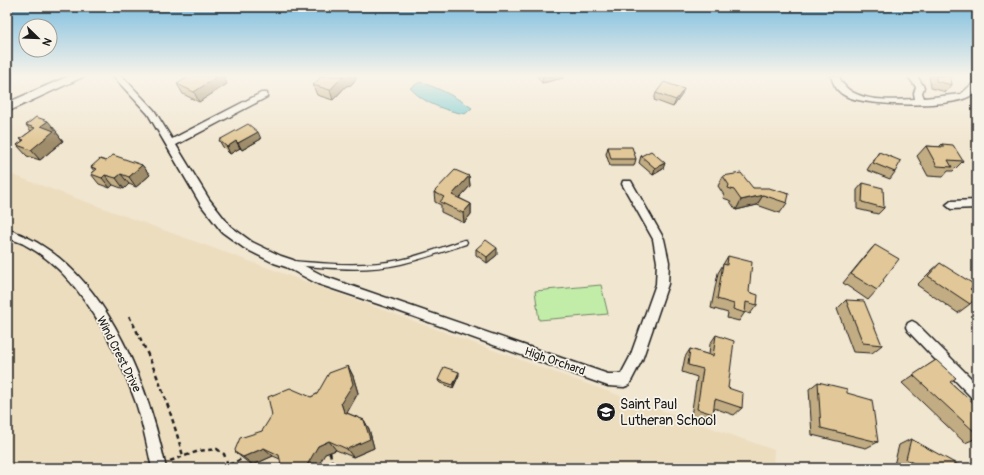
<svg xmlns="http://www.w3.org/2000/svg" width="984" height="475" viewBox="0 0 984 475" font-family="Pangolin,sans-serif">
  <style>
    .built { fill: #ecddbf }
    .green { fill: #c2eda9; stroke: #6f8462 }
    .water { fill: #7acbd1; stroke: #548589 }
    .lines { fill: none; stroke-linecap: round; stroke-linejoin: round }
    .service-casing { stroke: #1c1c1c; stroke-width: 2.5 }
    .minor-casing { stroke: #1c1c1c; stroke-width: 3 }
    .secondary-casing { stroke: #1c1c1c; stroke-width: 3 }
    .path { stroke: #1c1c1c; stroke-width: 2.5; stroke-dasharray: 4.5 3.5; stroke-linecap: butt }
    .service { fill: #f7f3e8; fill-rule: evenodd }
    .minor { fill: #f7f3e8; fill-rule: evenodd }
    .secondary { fill: #f7f3e8; fill-rule: evenodd }
    .wall { fill: #c2ac83; stroke: #1c1c1c }
    .shaded-wall { fill: #9e8c6a; stroke: #1c1c1c }
    .building { fill: #e2c898; stroke: #1c1c1c }
    .labels { text-anchor: middle; stroke-width: 3.5; stroke-linejoin: round; paint-order: stroke }
    .street-label { font-size: 12px; fill: #1c1c1c; stroke: #f7f3e8 }
    .near-poi-label { font-size: 14px; fill: #1c1c1c; stroke: #f7f3e8; text-anchor: start }
  </style>
  <rect width="100%" height="100%" fill="#f1e6d0"/>
  <filter id="ink" filterUnits="userSpaceOnUse"><feTurbulence type="fractalNoise" baseFrequency=".025" numOctaves="2"/><feDisplacementMap in="SourceGraphic" scale="8" xChannelSelector="R" yChannelSelector="G"/><feConvolveMatrix kernelMatrix="1 2 1 2 8 2 1 2 1" color-interpolation-filters="sRGB"/></filter>
  <g filter="url(#ink)">
    <!-- built -->
    <path class="built" d="M7 173 559 374 774 450 773 468H7Z"/>
    <!-- green -->
    <path class="green" d="M601 285 608 314 539 320 535 291Z"/>
    <!-- water -->
    <path class="water" d="M420 82C439 88 456 97 472 108L465 114C444 110 425 104 410 88Z"/>
    <g class="lines">
      <defs>
        <path id="service" d="M464 240H466L467 242 466 244C445 251 423 259 401 264 366 272 329 268 293 265H291L290 263 291 261H293C328 264 365 267 400 260 422 255 443 247 464 240Z"/>
        <g id="minor">
          <path d="M113 76H122L154 110 172 139 261 93H267V97L176 145 209 199 230 226 252 242 281 256 293 260 326 277 608 374H621L630 357 656 284 657 262 653 239 622 184 623 181H631L664 239 669 262 668 284 642 360 629 385 624 387 608 386 387 307 318 284 286 267 274 263 244 248 222 232 201 205 148 114Z"/>
          <path d="M831 76H839C848 104 892 100 915 99L914 93 916 87 908 76H917L924 87 922 93 924 98 961 94 977 80C977 86 977 90 973 94 956 109 869 106 848 97 838 93 834 86 831 76Z"/>
          <path d="M977 200V208L951 209 946 205 951 201Z"/>
          <path d="M7 229C102 260 147 379 166 468H152C147 446 143 424 136 403 117 348 80 274 27 246 21 242 13 240 7 238Z"/>
          <path d="M912 321 916 323 977 384V400L972 398 908 331 906 327 908 323Z"/>
        </g>
        <path id="secondary" d="M69 76H85L7 112V103Z"/>
      </defs>
      <!-- service casing -->
      <use href="#service" class="service-casing"/>
      <!-- minor casing -->
      <use href="#minor" class="minor-casing"/>
      <!-- secondary casing -->
      <use href="#secondary" class="secondary-casing"/>
      <!-- path -->
      <g class="path">
        <path d="M129 316C153 361 170 407 183 456"/>
        <path d="M330 452 333 468"/>
        <path d="M170 461 199 451 217 449 224 454 229 468"/>
        <path d="M229 465 244 458"/>
      </g>
      <!-- service -->
      <use href="#service" class="service"/>
      <!-- minor -->
      <use href="#minor" class="minor"/>
      <!-- secondary -->
      <use href="#secondary" class="secondary"/>
    </g>
    <!-- wall -->
    <g class="wall">
      <path d="M537 76H563V78L542 83Z"/>
      <path d="M929 76H950L952 85 946 92 931 88Z"/>
      <path d="M356 79 351 85 346 86 333 100 317 95 313 85Z"/>
      <path d="M177 84H227L199 102 183 94Z"/>
      <path d="M656 93 681 96 673 107 654 100Z"/>
      <path d="M26 125 57 132H56L63 141 40 160 27 156 17 145 23 141 20 139 31 131Z"/>
      <path d="M261 139 242 150 240 148 230 154 223 147 219 140Z"/>
      <path d="M942 144 963 161 953 171H948L943 177 928 176 917 156 926 146 939 147Z"/>
      <path d="M608 147 636 159 634 166H610L606 154Z"/>
      <path d="M879 152 895 172 890 179 867 170 874 159Z"/>
      <path d="M641 156 663 169 653 175 639 163Z"/>
      <path d="M106 161 142 165 150 175 136 187 129 184 124 189 113 185 110 188 99 184 91 174 94 171 91 167Z"/>
      <path d="M469 176 470 186 459 198 471 204V214L464 223 441 212V205L435 202 434 192Z"/>
      <path d="M723 176 753 188 787 203 780 213 757 205 736 210 729 200 723 198 724 195 718 186Z"/>
      <path d="M863 183 884 208 878 214 857 209V190Z"/>
      <path d="M875 245 883 280 877 290 868 300 843 283 866 255Z"/>
      <path d="M476 249 497 255 487 263 476 255Z"/>
      <path d="M728 256 749 292 757 305 750 314 745 312 739 321 727 318 728 313 711 308 718 273Z"/>
      <path d="M940 263 970 289V304L958 313 917 285 930 272Z"/>
      <path d="M846 300 882 345 872 353 853 352 837 309Z"/>
      <path d="M716 335 728 388 742 408 734 415 714 408 713 414 707 421 691 416 697 377 682 372 685 357 690 349 709 355 710 344Z"/>
      <path d="M977 340V349L972 344Z"/>
      <path d="M936 360 950 382 977 406V438L965 443 902 383Z"/>
      <path d="M348 366 353 376 358 393 347 413 364 420 369 429 374 448 353 457 336 450 325 454 280 459 273 456 253 465 246 461 236 453 262 431 311 397 317 394Z"/>
      <path d="M459 375 453 388 439 382 438 380Z"/>
      <path d="M818 382 878 442 866 448 812 435 809 389Z"/>
      <path d="M911 439 962 468H899L894 465 899 445Z"/>
    </g>
    <!-- shaded-wall -->
    <g class="shaded-wall">
      <path d="M218 76H224L227 84 199 102 194 92Z"/>
      <path d="M343 76H356V79L351 85 346 86 333 100 330 90Z"/>
      <path d="M543 76H563V78L542 83Z"/>
      <path d="M684 89 681 96 673 107 676 100Z"/>
      <path d="M48 121 57 132H56L63 141 40 160 31 150 41 126Z"/>
      <path d="M258 132 261 139 242 150 238 143Z"/>
      <path d="M236 141 240 148 230 154 227 147Z"/>
      <path d="M665 163 663 169 653 175 655 168Z"/>
      <path d="M142 165 150 175 136 187 129 177Z"/>
      <path d="M121 174 129 184 124 189 116 178Z"/>
      <path d="M105 175 113 185 110 188 102 178Z"/>
      <path d="M469 176 470 186 453 205 452 195Z"/>
      <path d="M763 195 757 205 736 210 741 200Z"/>
      <path d="M471 204V214L464 223 463 213Z"/>
      <path d="M497 248V255L487 263V257Z"/>
      <path d="M348 366 353 376 358 393 347 412 349 421 344 412 341 403Z"/>
      <path d="M459 372V375L453 388V385Z"/>
      <path d="M364 420 369 429 374 448 353 457 347 449Z"/>
      <path d="M329 441 336 450 325 454 317 468H303L318 446Z"/>
      <path d="M264 448 273 456 253 465 243 457Z"/>
    </g>
    <!-- building -->
    <g class="building">
      <path d="M190 76H218L194 92 177 84Z"/>
      <path d="M322 76H343L330 90 313 85Z"/>
      <path d="M936 76H950L952 85 936 81Z"/>
      <path d="M664 82 684 89 676 100 656 93Z"/>
      <path d="M36 117 48 121 41 126 54 131 31 150 17 145 24 140 20 139 35 128 26 125Z"/>
      <path d="M248 124 258 132 238 143 236 141 227 147 219 140Z"/>
      <path d="M942 144 953 145 963 161 948 160 952 167 937 166 926 146 944 147Z"/>
      <path d="M608 147H632L636 159H611Z"/>
      <path d="M651 151 665 163 655 168 641 156Z"/>
      <path d="M879 152 901 161 895 172 873 163Z"/>
      <path d="M113 155 142 165 129 177 121 174 116 178 105 175 102 178 91 174 97 169 91 167 100 159 106 161Z"/>
      <path d="M455 170 469 176 452 195 471 204 463 213 440 202 444 197 434 192Z"/>
      <path d="M741 173 753 188H769L789 194 787 203 763 195 741 200 734 190 728 188 729 185 723 176Z"/>
      <path d="M863 183 883 188 884 208 862 202Z"/>
      <path d="M486 240 497 248 487 257 476 249Z"/>
      <path d="M875 245 899 259 883 280 884 281 877 290 851 274Z"/>
      <path d="M728 256 752 262 749 292 758 295 757 305 746 302 745 313 733 309 734 304 717 299 723 264 727 265Z"/>
      <path d="M940 263 975 285 970 289 977 294V296L970 304 928 276Z"/>
      <path d="M846 300 864 301 882 345 863 343Z"/>
      <path d="M716 335 734 341 728 388 743 393 742 408 715 399 713 414 697 409 703 369 688 365 690 349 713 356Z"/>
      <path d="M936 360 956 378 950 382 977 406V434L913 375Z"/>
      <path d="M348 366 353 384 341 403 344 412 364 420 370 439 347 449 329 441 318 446 306 467 303 468H282L279 455 264 448 243 457 236 453 235 450 240 438 262 431 272 415 268 397 290 388 311 397 317 394 329 373Z"/>
      <path d="M444 367 459 372 453 385 438 380Z"/>
      <path d="M818 382 847 389V393L872 400 878 442 821 428Z"/>
      <path d="M911 439 962 467V468H922L906 459Z"/>
    </g>
  </g>
  <!-- sky -->
  <linearGradient id="sky" x2="0" y2="1"><stop stop-color="#7cbddf"/><stop offset="0.53" stop-color="#f9f4ea"/><stop offset="1" stop-color="#f9f4ea" stop-opacity="0"/></linearGradient>
  <rect width="984" height="143" fill="url(#sky)"/>
  <!-- icons -->
  <defs>
    <symbol id="school-disc" viewBox="-11 -11 22 22"><circle r="9.5" fill="#1c1c1c" stroke="#f7f3e8"/><path d="M0-5L7-2L0 1L-7-2ZM-4 1L0 2.5L4 1V4Q0 6-4 4Z" fill="#fff"/></symbol>
  </defs>
  <g fill-rule="evenodd">
    <use href="#school-disc" x="595" y="401" width="22" height="22"/>
  </g>
  <g class="labels">
    <!-- street labels -->
    <g class="street-label">
      <text transform="translate(119 354) rotate(63)" y="4">Wind Crest Drive</text>
      <text transform="translate(555 361) rotate(19)" y="4">High Orchard</text>
    </g>
    <!-- near-poi labels -->
    <g class="near-poi-label">
      <text x="620" y="409">Saint Paul<tspan x="620" dy="16">Lutheran School</tspan></text>
    </g>
  </g>
  <!-- margin -->
  <rect width="984" height="475" fill="none" stroke="#f7f3e8" stroke-width="24"/>
  <rect x="12" y="12" width="960" height="451" fill="none" stroke="#1c1c1c" stroke-width="1.5" filter="url(#ink)"/>
  <!-- north arrow -->
  <g transform="translate(38 38) rotate(113)"><circle r="19" fill="#f7f3e8" stroke="#9f9d96"/>
  <path d="M0-3L7 15L0 10L-7 15Z" fill="#1c1c1c"/>
  <text y="-6" font-size="11" font-weight="bold" text-anchor="middle" fill="#1c1c1c">N</text>
  </g>
</svg>
